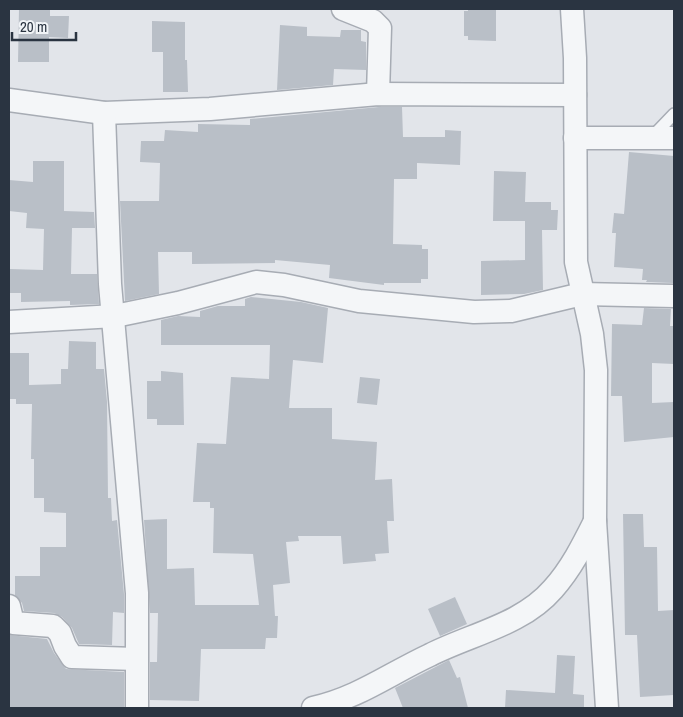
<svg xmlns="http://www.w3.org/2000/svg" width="683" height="717" viewBox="0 0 683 717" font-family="'Archivo Narrow',sans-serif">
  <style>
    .building { fill: #b9bfc7 }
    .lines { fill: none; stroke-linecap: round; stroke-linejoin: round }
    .service-casing { stroke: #a7acb4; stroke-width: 14 }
    .minor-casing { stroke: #a7acb4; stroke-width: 25 }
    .service { stroke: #f4f6f8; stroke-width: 11 }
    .minor { stroke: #f4f6f8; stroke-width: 22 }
  </style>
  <rect width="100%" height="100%" fill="#e2e5ea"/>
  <!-- building -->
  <g class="building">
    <path d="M19 9H50V16H69L68 38 49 37V62H18Z"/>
    <path d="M468 9H496V41L468 40V36H464V11H468Z"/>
    <path d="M152 21 185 22V60H187L188 92H163V52H152Z"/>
    <path d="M280 25 307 27V36L340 37 341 30H361V41L366 42V70L334 69 333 85 277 90Z"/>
    <path d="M379 107H402L403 137H445V130L461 131 460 165 417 163V179H394L393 244 422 245V249H428V279H421V283H384V285L329 278 330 265 275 260V263L192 264V252H158L159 294 125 301 120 201H159L160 163 140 162 141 141H164L165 130 198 132V124L250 125V119Z"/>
    <path d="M629 152 674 156 673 283 646 282 647 280H642L643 269 614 267 616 233H612L614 213 624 214Z"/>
    <path d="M33 161H64V211L94 212 95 228H72L71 274H97L99 304 70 305V301L21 302V293H9V269L43 270 44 229 26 228 27 213 9 211V180L33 182Z"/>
    <path d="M494 171 526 172 525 202H551V210H558L557 230H542L543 290 524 294 481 295V261L525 260V221H493Z"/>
    <path d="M251 297 301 302 328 308 323 363 293 360 289 408H332V439L377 442 375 480 392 479 394 521H387L389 553 375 554 376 561 343 564 341 536H298L299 541 286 542 290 583 273 585 275 616H278L277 638H266L265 649H201L199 701 150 700V662H157L158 613H150L144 520 167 519V569L194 568 195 605H259L253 554 213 553 214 508H210V502H193L194 486 197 443 226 444 231 377 269 379 270 345H161V320L178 316 200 317V311L218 306H245V299Z"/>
    <path d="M644 308 671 309 670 326H674V364L652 363V403L674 402V437L624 442 622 396H611L612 324 642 325Z"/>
    <path d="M69 341 96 342V369H104L107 402 108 498H111L112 521 117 520 124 594V613L113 612 112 645 79 644 72 628 62 617 54 613 24 611 22 603 15 595V576H40V547H66V513L44 512V498H34V459H31L32 404H16V399H9V353H29V385L61 384V369H68Z"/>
    <path d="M161 371 183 373 184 425H157V419H147V381H161Z"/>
    <path d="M360 377 380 379 377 405 357 403Z"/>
    <path d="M623 514H643L644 547H657L658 611 674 610V695L640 697 637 635H625Z"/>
    <path d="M455 597 467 624 440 636 428 609Z"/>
    <path d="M9 635 47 639 54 653 66 669 124 672V708H9Z"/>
    <path d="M557 655 575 656 573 694 584 695V708H505L506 690 555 693Z"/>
    <path d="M449 660 457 678 460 677 468 708H403L395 688Z"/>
  </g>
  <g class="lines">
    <defs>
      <path id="service" d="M651 138 674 114"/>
      <g id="minor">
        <path d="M343 9 373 21 380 28 378 94"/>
        <path d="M572 9 575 58 576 262 592 334 596 370 595 521 607 708"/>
        <path d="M9 100 104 113 210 109 378 94 575 95"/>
        <path d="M104 113 110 284 137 593V708"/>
        <path d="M575 138H674"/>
        <path d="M9 322 115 316 178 303 256 282 284 285 359 301 474 312 511 311 582 294 674 296"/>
        <path d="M9 606 13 623 53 626 60 633 65 646 72 657 136 659"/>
        <path d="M313 708C358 698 389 674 430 655 471 634 522 625 553 589 571 569 583 545 595 521"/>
      </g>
    </defs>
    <!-- service casing -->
    <use href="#service" class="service-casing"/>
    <!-- minor casing -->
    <use href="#minor" class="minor-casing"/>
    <!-- service -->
    <use href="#service" class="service"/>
    <!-- minor -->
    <use href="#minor" class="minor"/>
  </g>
  <!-- border -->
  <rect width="683" height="717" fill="none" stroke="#2a3441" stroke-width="20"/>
  <!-- scale -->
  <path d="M12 32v8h64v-8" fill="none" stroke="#2a3441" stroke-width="2.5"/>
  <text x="20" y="32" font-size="15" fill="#2a3441" stroke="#f1f4f7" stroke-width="4" paint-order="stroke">20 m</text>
</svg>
